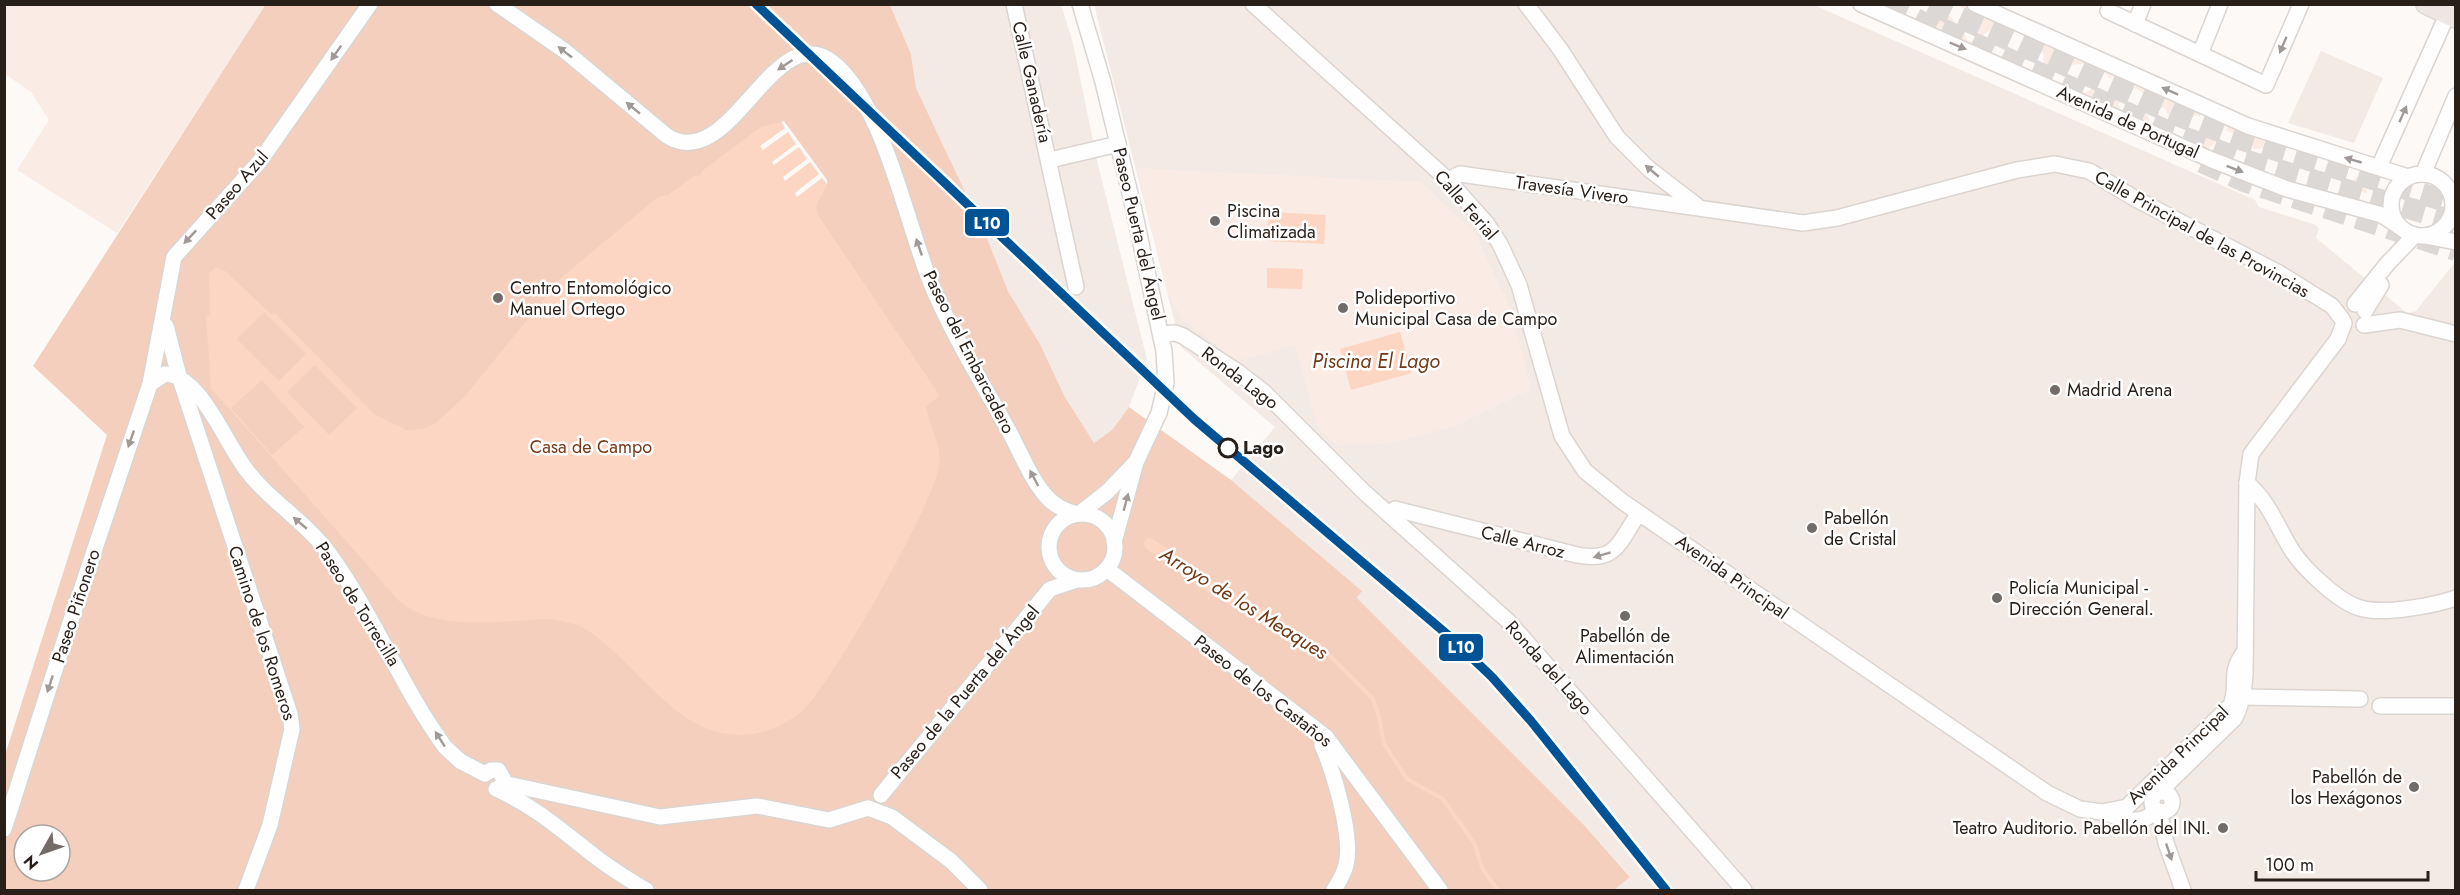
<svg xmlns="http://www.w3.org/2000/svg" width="2460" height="895" viewBox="0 0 2460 895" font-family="Jost,sans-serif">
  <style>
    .built { fill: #f4eae5 }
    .green { fill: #faebe4 }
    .forest { fill: #f4cfbd; fill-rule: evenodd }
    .water { fill: #fcd6c3; fill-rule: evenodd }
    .pier { fill: #fcf9f7 }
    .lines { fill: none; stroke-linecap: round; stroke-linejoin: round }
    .stream { stroke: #fcd6c3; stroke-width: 4 }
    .canal { stroke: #fcd6c3; stroke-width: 12 }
    .highway-tunnel { stroke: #dcd8d6; stroke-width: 22; stroke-dasharray: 22 11; stroke-linecap: butt }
    .minor-casing { stroke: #dbd5d1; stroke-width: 18 }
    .major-casing { stroke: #d8d4d2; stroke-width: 22 }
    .minor { stroke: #fffefe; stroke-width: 15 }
    .major { stroke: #eee6e3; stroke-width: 20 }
    .metro-1-casing { stroke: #fff; stroke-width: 14 }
    .metro-1 { stroke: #015396; stroke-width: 9 }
    .oneway { fill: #9f9a97 }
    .poi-dot { fill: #736b67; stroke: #fff; stroke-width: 2 }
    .stop-dot { fill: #fff; stroke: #291f19; stroke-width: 3 }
    .labels { text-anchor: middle; stroke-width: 5; stroke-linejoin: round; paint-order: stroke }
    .street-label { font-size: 18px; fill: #291f19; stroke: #fff }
    .poi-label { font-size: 18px; fill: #291f19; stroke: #fff; text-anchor: start }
    .park-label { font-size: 18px; fill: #753b19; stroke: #fff }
    .stop-label { font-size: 18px; font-weight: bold; fill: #291f19; stroke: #fff; text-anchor: start }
    .water-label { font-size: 20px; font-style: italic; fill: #723816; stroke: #fff }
    .line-badge { stroke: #fff; stroke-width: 2 }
    .badge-label { font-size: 16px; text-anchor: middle; font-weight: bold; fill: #fff }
  </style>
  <rect width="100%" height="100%" fill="#fcf9f7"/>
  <!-- built -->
  <g class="built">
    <path d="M890 5H1061L1073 43 1098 165 1147 359 1129 407 1112 430 1094 443 1065 397 1040 344 1008 291 987 238 916 88 911 54Z"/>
    <path d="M1094 5H1814L2255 200 2259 207 2316 225 2319 229 2316 238 2407 313 2416 311 2455 262V890H1614L1630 876 1584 825 1357 598 1362 591 1231 480 1275 427 1181 347Z"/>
    <path d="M2321 51 2383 78 2354 143 2288 123Z"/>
  </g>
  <!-- green -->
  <g class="green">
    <path d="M4 5H266L117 233 17 170 49 120 31 92 5 74Z"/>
    <path d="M1957 5H1963L2002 22 1997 30 1992 29 1982 36 1973 26V17H1967L1965 10Z"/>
    <path d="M1945 13 1955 21 1952 26 1955 32H1964L1967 41 1974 42V49L1925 25 1926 20 1933 21Z"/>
    <path d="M2032 35 2117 73 2110 79 2102 70 2093 71 2085 63 2073 65 2071 59 2066 58 2059 61 2055 71 2043 65 2044 54 2035 48 2030 49Z"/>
    <path d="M2137 84 2203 111 2199 117 2195 115 2188 121 2183 116 2169 117 2165 108 2158 107V98L2146 100 2144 93 2135 88Z"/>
    <path d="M2072 86 2085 93 2094 88 2103 97 2110 93 2121 102 2118 104 2121 111 2135 107 2141 116 2147 114 2150 123 2162 125V133L2070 89Z"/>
    <path d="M2231 124 2268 139 2264 142 2263 148 2254 149 2251 143 2243 146 2235 142 2234 134 2226 130Z"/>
    <path d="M2208 126 2209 133 2216 136 2215 142 2207 150 2202 149 2201 143 2193 145 2198 136 2192 131V128L2202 132Z"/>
    <path d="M1137 168 1421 182 1475 233 1511 310 1531 389 1456 426 1387 444 1336 445 1318 429 1295 345 1238 361 1184 321 1168 295Z"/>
    <path d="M2362 176 2357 185 2367 190V194L2357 189 2353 200 2349 192 2343 194 2345 187 2340 183 2341 179 2346 180 2349 185 2356 177Z"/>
  </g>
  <!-- forest -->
  <path class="forest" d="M266 4 890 5 911 54 916 88 987 238 1008 291 1040 344 1065 397 1094 443 1112 430 1129 407 1231 480 1362 591 1357 598 1584 825 1630 877 1614 890H5V755L107 435 33 366ZM24 835H60V871H24Z"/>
  <!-- water -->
  <g class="water">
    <path d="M781 122 785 128 760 146 763 149 788 131 797 144 772 162 775 165 799 147 808 159 783 177 785 180 810 162 819 175 795 193 798 196 822 178 827 184 816 206 818 215 940 396 926 406C929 427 943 445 939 467 934 503 830 687 802 711 780 730 750 739 722 733 669 723 627 653 582 627 572 622 561 621 551 619 503 620 438 633 399 601L211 388 206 316H210L209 274 216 267 225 271 272 315 275 313 374 414 407 430 422 429 436 423 466 395 561 278 658 197 668 195 694 176H700L702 171 761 127ZM264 312 306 354 279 381 237 339ZM315 365 357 408 329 435 287 392ZM262 380 304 427 272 455 231 408Z"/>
    <path d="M1269 212 1326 215 1324 244 1267 241Z"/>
    <path d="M1267 268 1303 269 1302 289 1267 288Z"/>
    <path d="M1400 332 1412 373 1351 390 1340 349Z"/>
  </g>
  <!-- pier -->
  <path class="pier" d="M784 121 827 180V184L822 178 797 197 795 193 819 174 810 162 785 181 783 177 807 159 799 147 774 165 772 162 796 144 788 132 763 150 760 146 785 128 781 122Z"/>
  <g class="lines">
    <!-- stream -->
    <path class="stream" d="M1269 621 1320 646 1373 699 1379 717 1384 743 1397 764 1407 779 1443 799 1474 843 1483 870 1498 890"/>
    <!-- canal -->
    <path class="canal" d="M1150 544 1206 584 1269 621"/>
    <!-- highway-tunnel -->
    <g class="highway-tunnel">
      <path d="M1886 4 1955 39"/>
      <path d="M1930 4 2174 114 2246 141 2456 204"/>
      <path d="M1942 29 2167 131 2240 159 2456 222"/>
      <path d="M2202 162 2244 181 2456 250"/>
    </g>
    <defs>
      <g id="minor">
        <path d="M497 4 565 51 667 136C732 177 775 8 837 66 884 109 906 221 930 281 951 333 983 384 1010 433 1021 454 1031 479 1046 496 1054 506 1065 511 1077 514"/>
        <path d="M1014 4 1076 287"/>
        <path d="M1080 4 1103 82 1133 206 1164 351 1166 383 1159 413 1136 462 1114 542"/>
        <path d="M1253 4 1448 180 1487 224 1500 244 1519 285 1562 436 1585 471 1623 502 2047 793 2080 809 2102 812 2127 807 2231 705C2240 680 2227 675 2245 651"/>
        <path d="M1526 4 1560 49 1617 137 1649 169 1696 205"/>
        <path d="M1861 4 2212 160 2287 189 2382 215 2400 227"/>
        <path d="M1975 4 2248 126 2408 177"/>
        <path d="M2108 11 2266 85 2301 4"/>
        <path d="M2135 24 2143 4"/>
        <path d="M2200 54 2220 4"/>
        <path d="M1050 160 1118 144"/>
        <path d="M2379 167 2452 4"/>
        <circle cx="2422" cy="205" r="31"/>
        <path d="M2423 174 2456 96"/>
        <path d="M1448 180 1460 174 1803 223 1837 218 2017 170 2055 164 2089 171 2136 199 2279 273 2332 306 2342 319"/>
        <path d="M2425 236 2456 242"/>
        <path d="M2355 304 2388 263 2415 235"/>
        <path d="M2365 311 2381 285"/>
        <path d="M2364 325 2400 320 2456 334"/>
        <path d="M166 326 179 376 290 714 292 729 270 825 246 890"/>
        <path d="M1161 334 1175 333 1183 336 1238 372 1265 393 1364 492 1508 621 1744 890"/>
        <path d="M150 384 165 374C200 375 225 442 245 468 268 500 304 520 328 552 373 613 401 687 445 747L460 761 485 774"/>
        <path d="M2247 483C2271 504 2276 526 2293 552 2305 570 2339 602 2360 608 2383 615 2432 606 2456 598"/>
        <circle cx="1082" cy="547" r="33"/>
        <path d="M1079 514 1107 492 1134 464"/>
        <path d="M1389 514 1395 509 1399 510 1577 555C1618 563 1619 541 1639 513"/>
        <path d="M1107 569 1326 737 1440 890"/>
        <path d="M2244 697 2360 699"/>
        <path d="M2380 706H2456"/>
        <path d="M1326 737 1322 745C1334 773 1353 836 1346 865 1344 874 1338 883 1334 890"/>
        <path d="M485 774 491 770H498L503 778V783"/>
        <path d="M503 783 660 817 757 806 829 820 868 808"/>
        <path d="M496 789C534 806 560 829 592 854 609 868 628 879 646 890"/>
        <circle cx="2162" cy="802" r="10"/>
        <path d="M2159 792 2235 718C2242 704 2244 691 2245 675L2247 483 2251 454 2338 339 2344 323"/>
        <path d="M881 795 1050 589 1077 580"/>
        <path d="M868 808 892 817 951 861 980 890"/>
        <path d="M2159 811 2166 843 2183 890"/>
        <path d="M2105 813C2123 819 2142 827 2156 810"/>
        <path d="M4 829 68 629 150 384 174 257 260 161 370 4"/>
      </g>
      <path id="major" d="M2426 4 2456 18"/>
    </defs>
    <!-- minor casing -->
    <use href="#minor" class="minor-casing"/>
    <!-- major casing -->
    <use href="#major" class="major-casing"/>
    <!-- minor -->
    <use href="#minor" class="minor"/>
    <!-- major -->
    <use href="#major" class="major"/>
    <defs>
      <path id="metro-1" d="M756 4 1194 419 1449 636 1492 677 1531 721 1666 890"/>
    </defs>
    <!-- metro-1 casing -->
    <use href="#metro-1" class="metro-1-casing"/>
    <!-- metro-1 -->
    <use href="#metro-1" class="metro-1"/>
  </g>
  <!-- one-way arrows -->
  <defs><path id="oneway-solid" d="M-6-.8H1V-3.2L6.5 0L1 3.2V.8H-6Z" transform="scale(1.5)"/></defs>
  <g class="oneway">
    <use href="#oneway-solid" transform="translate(2283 45) rotate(113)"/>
    <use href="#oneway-solid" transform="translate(1958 46) rotate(23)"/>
    <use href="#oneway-solid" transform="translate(565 52) rotate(-142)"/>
    <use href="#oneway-solid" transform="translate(336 53) rotate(125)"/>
    <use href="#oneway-solid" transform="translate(785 65) rotate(146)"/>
    <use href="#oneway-solid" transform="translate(2170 91) rotate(-156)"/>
    <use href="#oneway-solid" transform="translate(633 108) rotate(-141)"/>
    <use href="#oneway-solid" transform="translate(2403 114) rotate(-66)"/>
    <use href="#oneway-solid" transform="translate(2353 160) rotate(-164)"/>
    <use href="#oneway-solid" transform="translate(2235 169) rotate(21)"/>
    <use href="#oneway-solid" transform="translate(1652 171) rotate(-140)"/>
    <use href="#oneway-solid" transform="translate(190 237) rotate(133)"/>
    <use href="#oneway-solid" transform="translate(919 247) rotate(-109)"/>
    <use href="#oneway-solid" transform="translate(131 439) rotate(109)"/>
    <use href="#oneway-solid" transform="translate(1034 478) rotate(-118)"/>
    <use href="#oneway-solid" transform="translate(1126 502) rotate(-75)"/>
    <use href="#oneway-solid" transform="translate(300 523) rotate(-140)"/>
    <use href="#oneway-solid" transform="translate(1602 555) rotate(163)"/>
    <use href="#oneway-solid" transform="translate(50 684) rotate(108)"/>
    <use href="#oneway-solid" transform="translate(440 739) rotate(-123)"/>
    <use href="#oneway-solid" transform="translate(2169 852) rotate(71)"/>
  </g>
  <!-- markers -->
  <g class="poi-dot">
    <circle cx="1215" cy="221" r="6"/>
    <circle cx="498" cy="298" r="6"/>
    <circle cx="1343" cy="308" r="6"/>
    <circle cx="2055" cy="390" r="6"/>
    <circle cx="1812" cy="528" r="6"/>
    <circle cx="1997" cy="598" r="6"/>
    <circle cx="1625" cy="616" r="6"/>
    <circle cx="2414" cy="787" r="6"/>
    <circle cx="2223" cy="828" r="6"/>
  </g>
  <circle class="stop-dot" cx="1228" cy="448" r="9"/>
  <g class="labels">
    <!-- street labels -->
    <g class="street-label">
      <text transform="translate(1032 82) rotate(77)" y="6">Calle Ganadería</text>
      <text transform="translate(2128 122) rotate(24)" y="6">Avenida de Portugal</text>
      <text transform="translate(237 185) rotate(-49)" y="6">Paseo Azul</text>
      <text transform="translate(1572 190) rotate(8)" y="6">Travesía Vivero</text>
      <text transform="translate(1466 205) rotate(49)" y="6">Calle Ferial</text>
      <text transform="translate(1139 234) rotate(77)" y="6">Paseo Puerta del Ángel</text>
      <text transform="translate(2202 234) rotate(29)" y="6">Calle Principal de las Provincias</text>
      <text transform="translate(969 352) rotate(63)" y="6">Paseo del Embarcadero</text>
      <text transform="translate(1240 378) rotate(37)" y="6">Ronda Lago</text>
      <text transform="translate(1523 542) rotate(14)" y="6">Calle Arroz</text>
      <text transform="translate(1732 577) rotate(35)" y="6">Avenida Principal</text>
      <text transform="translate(358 604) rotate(58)" y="6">Paseo de Torrecilla</text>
      <text transform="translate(76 606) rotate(-72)" y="6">Paseo Piñonero</text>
      <text transform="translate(262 633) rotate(72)" y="6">Camino de los Romeros</text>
      <text transform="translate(1549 668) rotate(48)" y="6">Ronda del Lago</text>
      <text transform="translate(1263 691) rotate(38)" y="6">Paseo de los Castaños</text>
      <text transform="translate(965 692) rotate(-50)" y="6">Paseo de la Puerta del Ángel</text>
      <text transform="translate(2178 755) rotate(-44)" y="6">Avenida Principal</text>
    </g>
    <!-- poi labels -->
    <g class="poi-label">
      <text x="1227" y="217">Piscina<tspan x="1227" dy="21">Climatizada</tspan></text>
      <text x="510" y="294">Centro Entomológico<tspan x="510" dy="21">Manuel Ortego</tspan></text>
      <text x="1355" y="304">Polideportivo<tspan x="1355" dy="21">Municipal Casa de Campo</tspan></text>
      <text x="2067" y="396">Madrid Arena</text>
      <text x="1824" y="524">Pabellón<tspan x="1824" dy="21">de Cristal</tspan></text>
      <text x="2009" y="594">Policía Municipal -<tspan x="2009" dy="21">Dirección General.</tspan></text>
      <text x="1625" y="642" text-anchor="middle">Pabellón de<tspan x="1625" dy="21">Alimentación</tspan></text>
      <text x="2402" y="783" text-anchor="end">Pabellón de<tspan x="2402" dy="21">los Hexágonos</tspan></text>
      <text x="2211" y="834" text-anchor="end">Teatro Auditorio. Pabellón del INI.</text>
    </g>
    <!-- park labels -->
    <g class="park-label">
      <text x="591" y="453">Casa de Campo</text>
    </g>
    <!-- stop labels -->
    <g class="stop-label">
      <text x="1243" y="454">Lago</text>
    </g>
    <!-- water labels -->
    <g class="water-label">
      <text x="1376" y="368">Piscina El Lago</text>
      <text transform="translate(1244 603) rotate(32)" y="7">Arroyo de los Meaques</text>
    </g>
  </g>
  <g class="line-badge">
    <rect x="964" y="208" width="46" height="29" rx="6" fill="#015396"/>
    <rect x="1438" y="633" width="46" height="29" rx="6" fill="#015396"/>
  </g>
  <g class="badge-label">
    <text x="987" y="229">L10</text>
    <text x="1461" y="653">L10</text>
  </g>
  <!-- border -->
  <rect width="2460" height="895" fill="none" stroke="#291f19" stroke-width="12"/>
  <!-- north arrow -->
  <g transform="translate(42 853) rotate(230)"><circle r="28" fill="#ffffff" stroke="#a9a5a3" stroke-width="1.5"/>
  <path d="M0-4.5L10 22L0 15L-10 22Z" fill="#736b67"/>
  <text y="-9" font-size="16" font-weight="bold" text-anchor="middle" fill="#291f19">N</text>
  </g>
  <!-- scale -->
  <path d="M2256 871v9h172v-9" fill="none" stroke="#291f19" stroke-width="3"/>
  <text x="2265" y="871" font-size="18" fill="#291f19" stroke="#ffffff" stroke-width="4.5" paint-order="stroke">100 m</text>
</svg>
